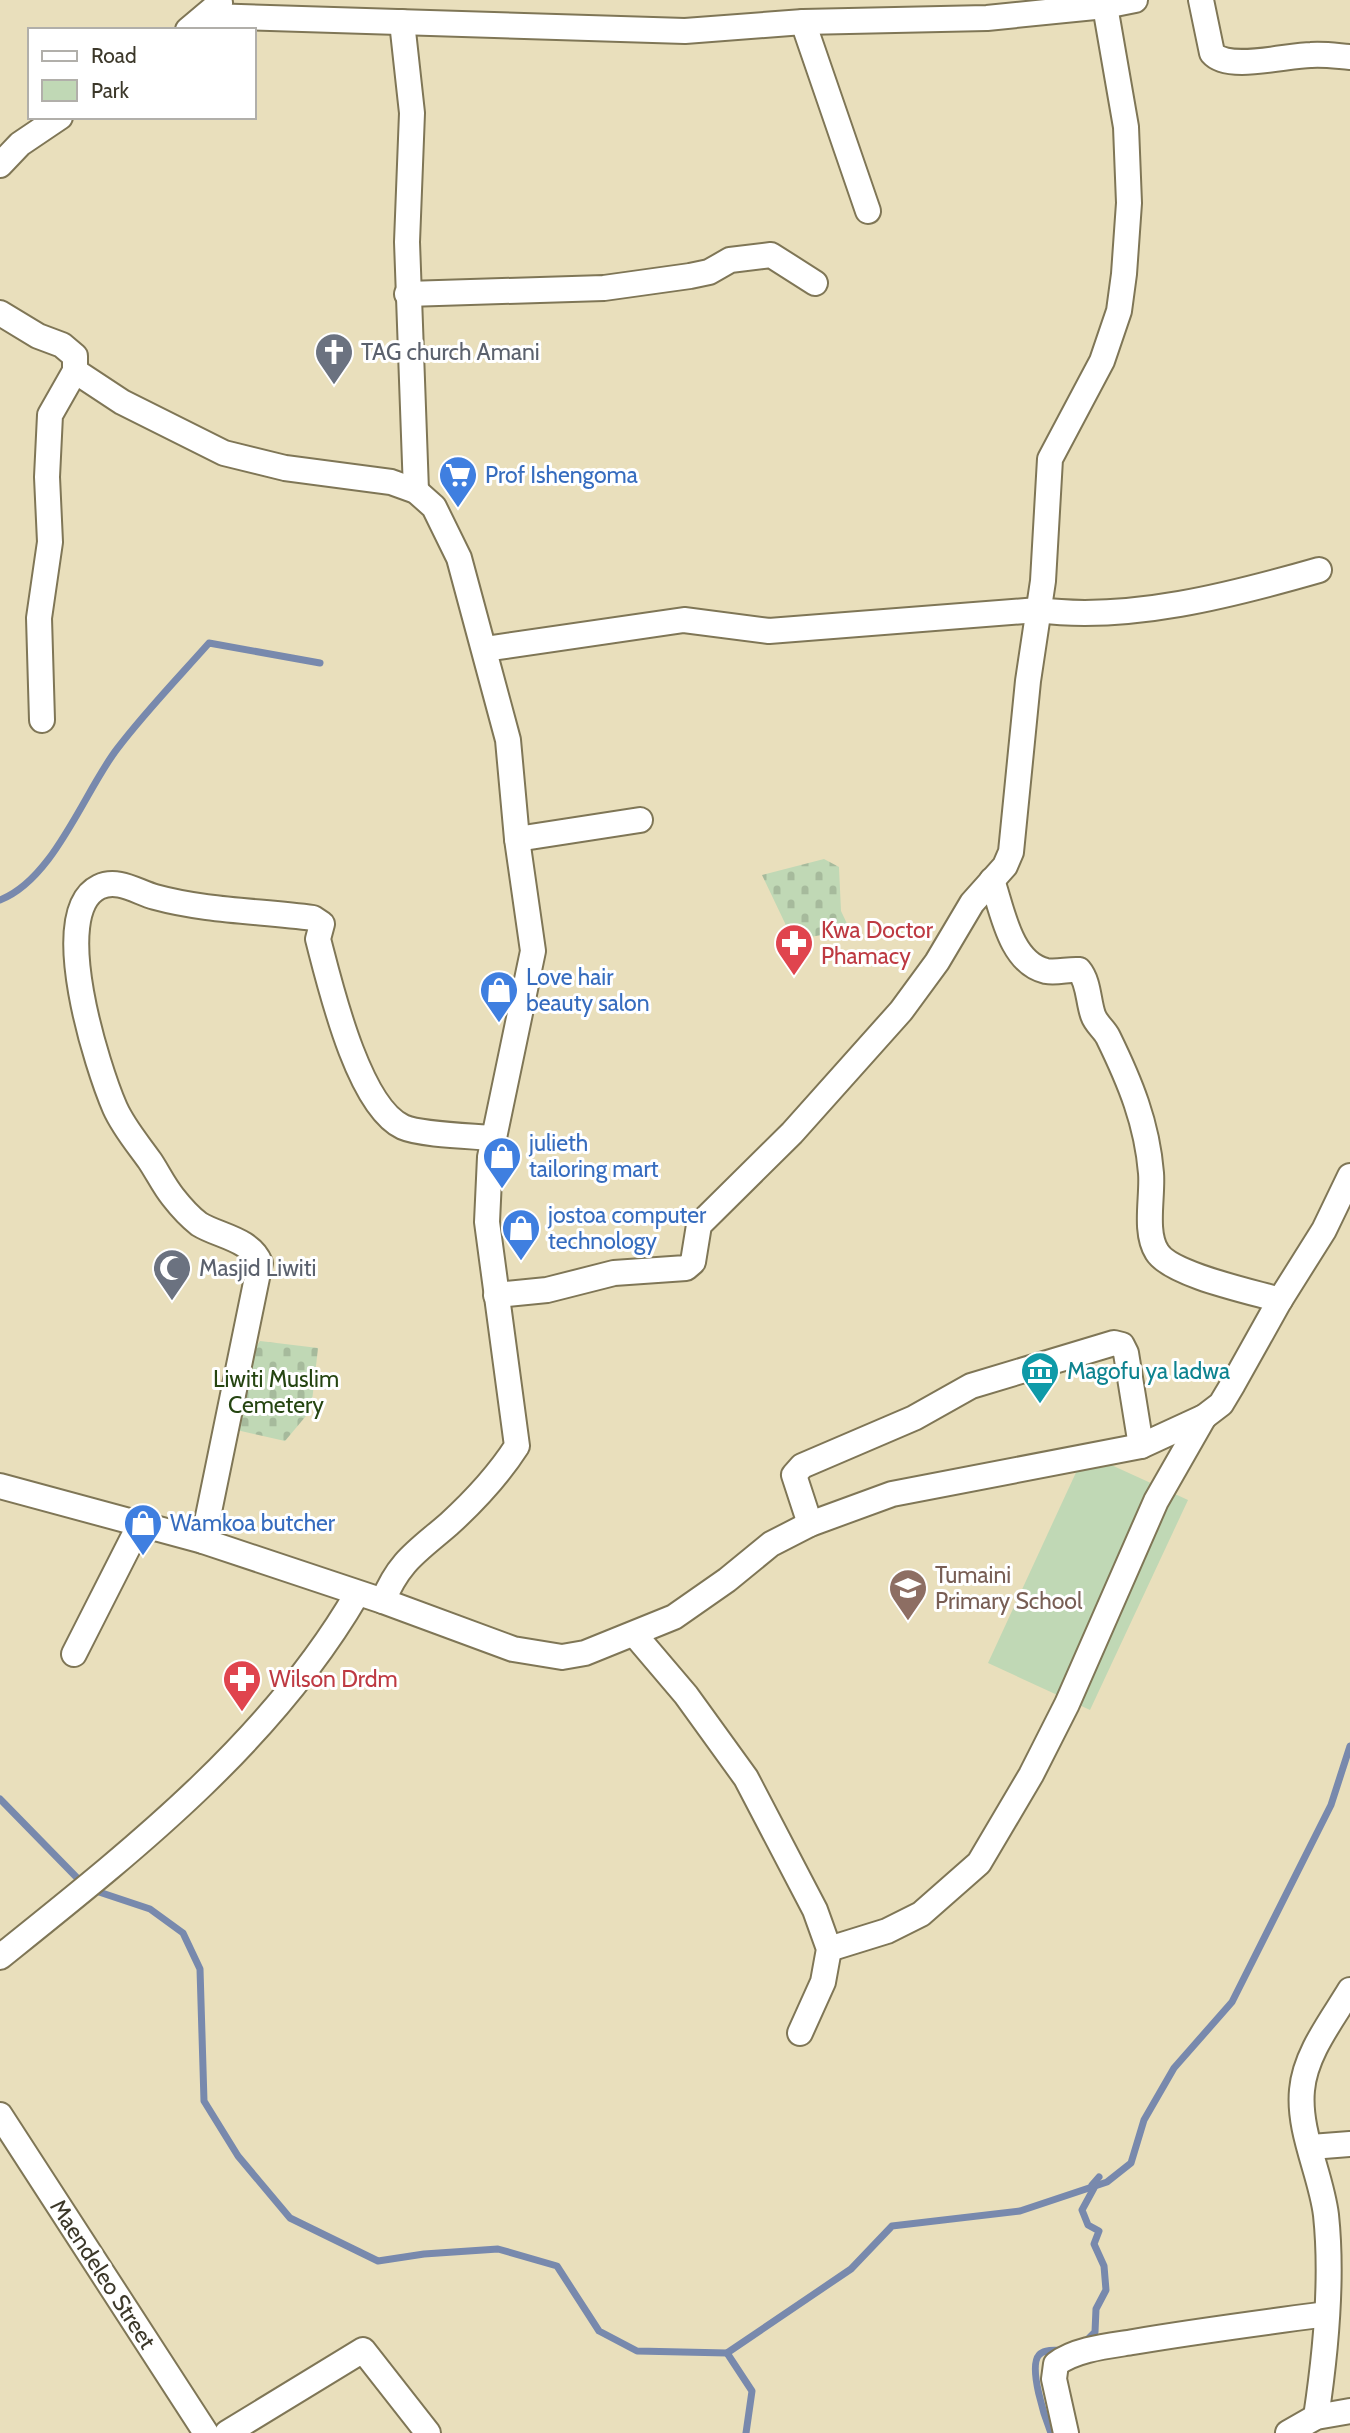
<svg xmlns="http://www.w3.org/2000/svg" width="1350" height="2433" viewBox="0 0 1350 2433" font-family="Cabin,sans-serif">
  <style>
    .cemetery { fill: url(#cemetery-stones) }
    .park { fill: #c0d8b5 }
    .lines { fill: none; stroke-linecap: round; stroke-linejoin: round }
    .stream { stroke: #7889ad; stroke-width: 7 }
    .minor-casing { stroke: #7f7656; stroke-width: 28 }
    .minor { stroke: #fff; stroke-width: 24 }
    .labels { text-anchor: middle; stroke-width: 6; stroke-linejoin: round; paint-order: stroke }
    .worship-label { font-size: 23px; fill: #5b616d; stroke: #fff; text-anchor: start }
    .shop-label { font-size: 23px; fill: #366cbe; stroke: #fff; text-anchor: start }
    .health-label { font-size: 23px; fill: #be3a42; stroke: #fff; text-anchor: start }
    .culture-label { font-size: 23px; fill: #0d838f; stroke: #fff; text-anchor: start }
    .park-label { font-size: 23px; fill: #254511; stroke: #fff }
    .education-label { font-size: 23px; fill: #785e54; stroke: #fff; text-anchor: start }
    .street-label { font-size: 23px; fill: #3c382a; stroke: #fff }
  </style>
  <defs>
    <pattern id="cemetery-stones" width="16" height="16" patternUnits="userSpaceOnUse" patternTransform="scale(1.75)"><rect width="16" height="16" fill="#c0d8b5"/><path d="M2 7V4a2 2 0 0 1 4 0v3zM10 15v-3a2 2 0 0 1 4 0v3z" fill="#a6ba9c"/></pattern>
  </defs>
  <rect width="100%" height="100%" fill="#e9dfbc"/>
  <!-- cemetery -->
  <g class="cemetery">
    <path d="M824 859 839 867 841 911 850 930 793 940 762 875Z"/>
    <path d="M260 1341 318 1348 311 1410 285 1441 228 1428 244 1364Z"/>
  </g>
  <!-- park -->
  <path class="park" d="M1085 1453 1188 1500 1090 1710 988 1663Z"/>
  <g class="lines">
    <!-- stream -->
    <g class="stream">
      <path d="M0 900C54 879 84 792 117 749 145 712 178 678 209 643L320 663"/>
      <path d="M0 1799 87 1888 150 1909 183 1933 200 1969 204 2101 238 2156 290 2218 378 2261 424 2254 498 2249 557 2266 599 2331 637 2351 727 2353 851 2269 892 2226 1020 2211 1107 2182 1131 2163 1144 2120 1174 2068 1232 2002 1331 1805 1350 1746"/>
      <path d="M1085 2342 1095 2332 1096 2309 1106 2290 1104 2266 1094 2244 1099 2231 1088 2225 1082 2210 1094 2188 1092 2185 1099 2177"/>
      <path d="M727 2353 752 2391 746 2433"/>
      <path d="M1051 2433C1045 2418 1028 2367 1039 2355 1044 2349 1054 2351 1061 2350"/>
    </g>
    <defs>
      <g id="minor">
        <path d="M1201 0 1212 53C1228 72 1287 55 1311 55 1324 54 1337 56 1350 57"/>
        <path d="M209 16 685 31 803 22 987 18 1105 6 1135 0"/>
        <path d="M402 22 412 113 407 242 416 491"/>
        <path d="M803 22 868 211"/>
        <path d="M188 30 220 3"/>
        <path d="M0 165 20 144 60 117"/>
        <path d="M407 294 604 288 690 276 709 272 730 260 771 255 815 283"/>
        <path d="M0 313 38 336 62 345 75 356V371L50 415 47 477 50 542 39 618 42 720"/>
        <path d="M75 371 122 402 224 453 285 468 391 482 416 491 434 507 459 558 508 740 517 839 533 951 490 1157 487 1222 517 1446C499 1474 473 1502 449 1524 418 1551 399 1561 383 1601"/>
        <path d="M485 649 684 620 769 631 1038 610C1129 622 1232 595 1319 570"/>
        <path d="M517 839 640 820"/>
        <path d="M992 880C1002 909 1010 963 1046 971 1057 973 1069 969 1079 970 1089 982 1088 1001 1093 1015 1096 1024 1104 1029 1108 1037 1130 1082 1147 1123 1151 1173 1153 1196 1144 1232 1157 1252 1171 1275 1253 1292 1280 1300"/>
        <path d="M496 1295 547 1290 614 1273 686 1268 693 1262 699 1225 792 1133 901 1011 937 962 972 903 1005 866 1011 852 1028 681 1043 581 1050 459 1102 361 1119 311 1124 274 1129 203 1126 127 1105 6"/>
        <path d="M0 1486 203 1541 383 1601 513 1649 562 1657 585 1653 674 1617 727 1580 771 1544 810 1524 892 1494 1141 1446 1204 1417 1221 1404 1233 1384 1280 1300 1324 1230 1350 1176"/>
        <path d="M810 1524 794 1475 802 1466 914 1418 971 1386 1114 1343 1122 1345 1126 1353 1141 1446"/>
        <path d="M203 1541 260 1263C251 1239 218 1236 199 1224 190 1217 180 1206 173 1197 164 1186 158 1173 150 1161 138 1144 124 1128 115 1108 98 1069 47 912 99 887 118 878 137 892 155 897 206 911 261 911 313 918L322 924 318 939C330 985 358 1106 403 1127 421 1135 472 1136 494 1138"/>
        <path d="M635 1635 686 1695 746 1778 815 1910 829 1949 823 1982 800 2033"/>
        <path d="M74 1654 140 1524"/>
        <path d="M829 1949 887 1931 921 1914 979 1863 1031 1775 1067 1704 1156 1501 1204 1417"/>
        <path d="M0 1957C132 1851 271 1742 357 1594"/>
        <path d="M0 2115 206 2433"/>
        <path d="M1311 2147 1350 2144"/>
        <path d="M1316 2417C1326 2351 1333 2281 1326 2215 1321 2174 1298 2132 1302 2090 1305 2054 1332 2020 1350 1990"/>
        <path d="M227 2433 363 2350 428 2433"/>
        <path d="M1066 2433 1054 2379 1056 2364C1076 2349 1108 2346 1133 2342 1197 2331 1261 2323 1326 2314"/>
        <path d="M1288 2433 1316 2417 1350 2411"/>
      </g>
    </defs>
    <!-- minor casing -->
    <use href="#minor" class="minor-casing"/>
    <!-- minor -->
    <use href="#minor" class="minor"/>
  </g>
  <!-- icons -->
  <defs>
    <symbol id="church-pin" viewBox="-11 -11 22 30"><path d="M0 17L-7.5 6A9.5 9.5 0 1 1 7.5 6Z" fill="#6b7280" stroke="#fff"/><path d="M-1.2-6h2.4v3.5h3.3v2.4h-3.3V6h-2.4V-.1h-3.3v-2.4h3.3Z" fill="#fff"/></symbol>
    <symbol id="supermarket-pin" viewBox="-11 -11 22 30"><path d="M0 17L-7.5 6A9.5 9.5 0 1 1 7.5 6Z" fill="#3f7fe0" stroke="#fff"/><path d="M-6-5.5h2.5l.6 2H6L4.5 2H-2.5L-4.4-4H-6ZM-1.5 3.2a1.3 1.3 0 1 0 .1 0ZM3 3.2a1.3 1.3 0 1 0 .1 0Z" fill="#fff"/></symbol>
    <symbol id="pharmacy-pin" viewBox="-11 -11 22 30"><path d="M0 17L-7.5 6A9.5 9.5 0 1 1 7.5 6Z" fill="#e0444e" stroke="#fff"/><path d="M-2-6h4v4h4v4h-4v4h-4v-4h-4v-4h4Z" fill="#fff"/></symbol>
    <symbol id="shop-pin" viewBox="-11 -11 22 30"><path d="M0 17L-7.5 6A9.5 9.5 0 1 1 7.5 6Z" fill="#3f7fe0" stroke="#fff"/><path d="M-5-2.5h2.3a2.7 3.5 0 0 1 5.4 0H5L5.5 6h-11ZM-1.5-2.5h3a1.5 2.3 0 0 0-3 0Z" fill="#fff"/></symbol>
    <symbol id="mosque-pin" viewBox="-11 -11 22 30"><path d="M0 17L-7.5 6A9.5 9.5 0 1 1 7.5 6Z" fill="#6b7280" stroke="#fff"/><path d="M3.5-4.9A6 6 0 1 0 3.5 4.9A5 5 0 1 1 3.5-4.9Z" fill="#fff"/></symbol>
    <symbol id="museum-pin" viewBox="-11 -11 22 30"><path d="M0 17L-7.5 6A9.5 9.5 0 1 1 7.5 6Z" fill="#0f9aa8" stroke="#fff"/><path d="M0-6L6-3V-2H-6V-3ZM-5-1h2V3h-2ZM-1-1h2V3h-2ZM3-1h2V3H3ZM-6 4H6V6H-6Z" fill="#fff"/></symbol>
    <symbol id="school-pin" viewBox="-11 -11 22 30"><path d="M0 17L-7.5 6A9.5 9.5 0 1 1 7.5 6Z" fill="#8d6e63" stroke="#fff"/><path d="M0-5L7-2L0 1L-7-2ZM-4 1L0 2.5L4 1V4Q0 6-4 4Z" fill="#fff"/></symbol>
  </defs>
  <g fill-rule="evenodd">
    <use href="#church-pin" x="312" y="330" width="44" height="60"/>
    <use href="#supermarket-pin" x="436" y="453" width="44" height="60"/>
    <use href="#pharmacy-pin" x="772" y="921" width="44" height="60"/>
    <use href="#shop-pin" x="477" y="968" width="44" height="60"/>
    <use href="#shop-pin" x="480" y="1134" width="44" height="60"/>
    <use href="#shop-pin" x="499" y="1206" width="44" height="60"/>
    <use href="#mosque-pin" x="150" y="1246" width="44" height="60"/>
    <use href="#museum-pin" x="1018" y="1349" width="44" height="60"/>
    <use href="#shop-pin" x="121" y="1501" width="44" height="60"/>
    <use href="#school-pin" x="886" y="1566" width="44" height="60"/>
    <use href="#pharmacy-pin" x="220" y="1657" width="44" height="60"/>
  </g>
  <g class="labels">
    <!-- worship labels -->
    <g class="worship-label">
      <text x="361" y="360">TAG church Amani</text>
      <text x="199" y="1276">Masjid Liwiti</text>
    </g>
    <!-- shop labels -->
    <g class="shop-label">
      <text x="485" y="483">Prof Ishengoma</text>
      <text x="526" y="985">Love hair<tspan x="526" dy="26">beauty salon</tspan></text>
      <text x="529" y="1151">julieth<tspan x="529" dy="26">tailoring mart</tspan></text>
      <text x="548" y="1223">jostoa computer<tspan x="548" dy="26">technology</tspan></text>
      <text x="170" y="1531">Wamkoa butcher</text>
    </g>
    <!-- health labels -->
    <g class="health-label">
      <text x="821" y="938">Kwa Doctor<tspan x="821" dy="26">Phamacy</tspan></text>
      <text x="269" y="1687">Wilson Drdm</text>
    </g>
    <!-- culture labels -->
    <g class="culture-label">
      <text x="1067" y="1379">Magofu ya ladwa</text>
    </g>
    <!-- park labels -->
    <g class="park-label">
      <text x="276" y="1387">Liwiti Muslim<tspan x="276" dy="26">Cemetery</tspan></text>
    </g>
    <!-- education labels -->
    <g class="education-label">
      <text x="935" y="1583">Tumaini<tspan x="935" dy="26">Primary School</tspan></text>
    </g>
    <!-- street labels -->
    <g class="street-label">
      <text transform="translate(103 2274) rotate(57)" y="8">Maendeleo Street</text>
    </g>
  </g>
  <!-- legend -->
  <rect x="28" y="28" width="228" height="91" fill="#ffffff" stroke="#b1afaa" stroke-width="2"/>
  <rect x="42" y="51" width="35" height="10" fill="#ffffff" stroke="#b1afaa" stroke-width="2"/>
  <text x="91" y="63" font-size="21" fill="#3c382a">Road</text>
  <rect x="42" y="80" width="35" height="21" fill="#c0d8b5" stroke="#b1afaa" stroke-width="2"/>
  <text x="91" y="98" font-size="21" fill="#3c382a">Park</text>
</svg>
